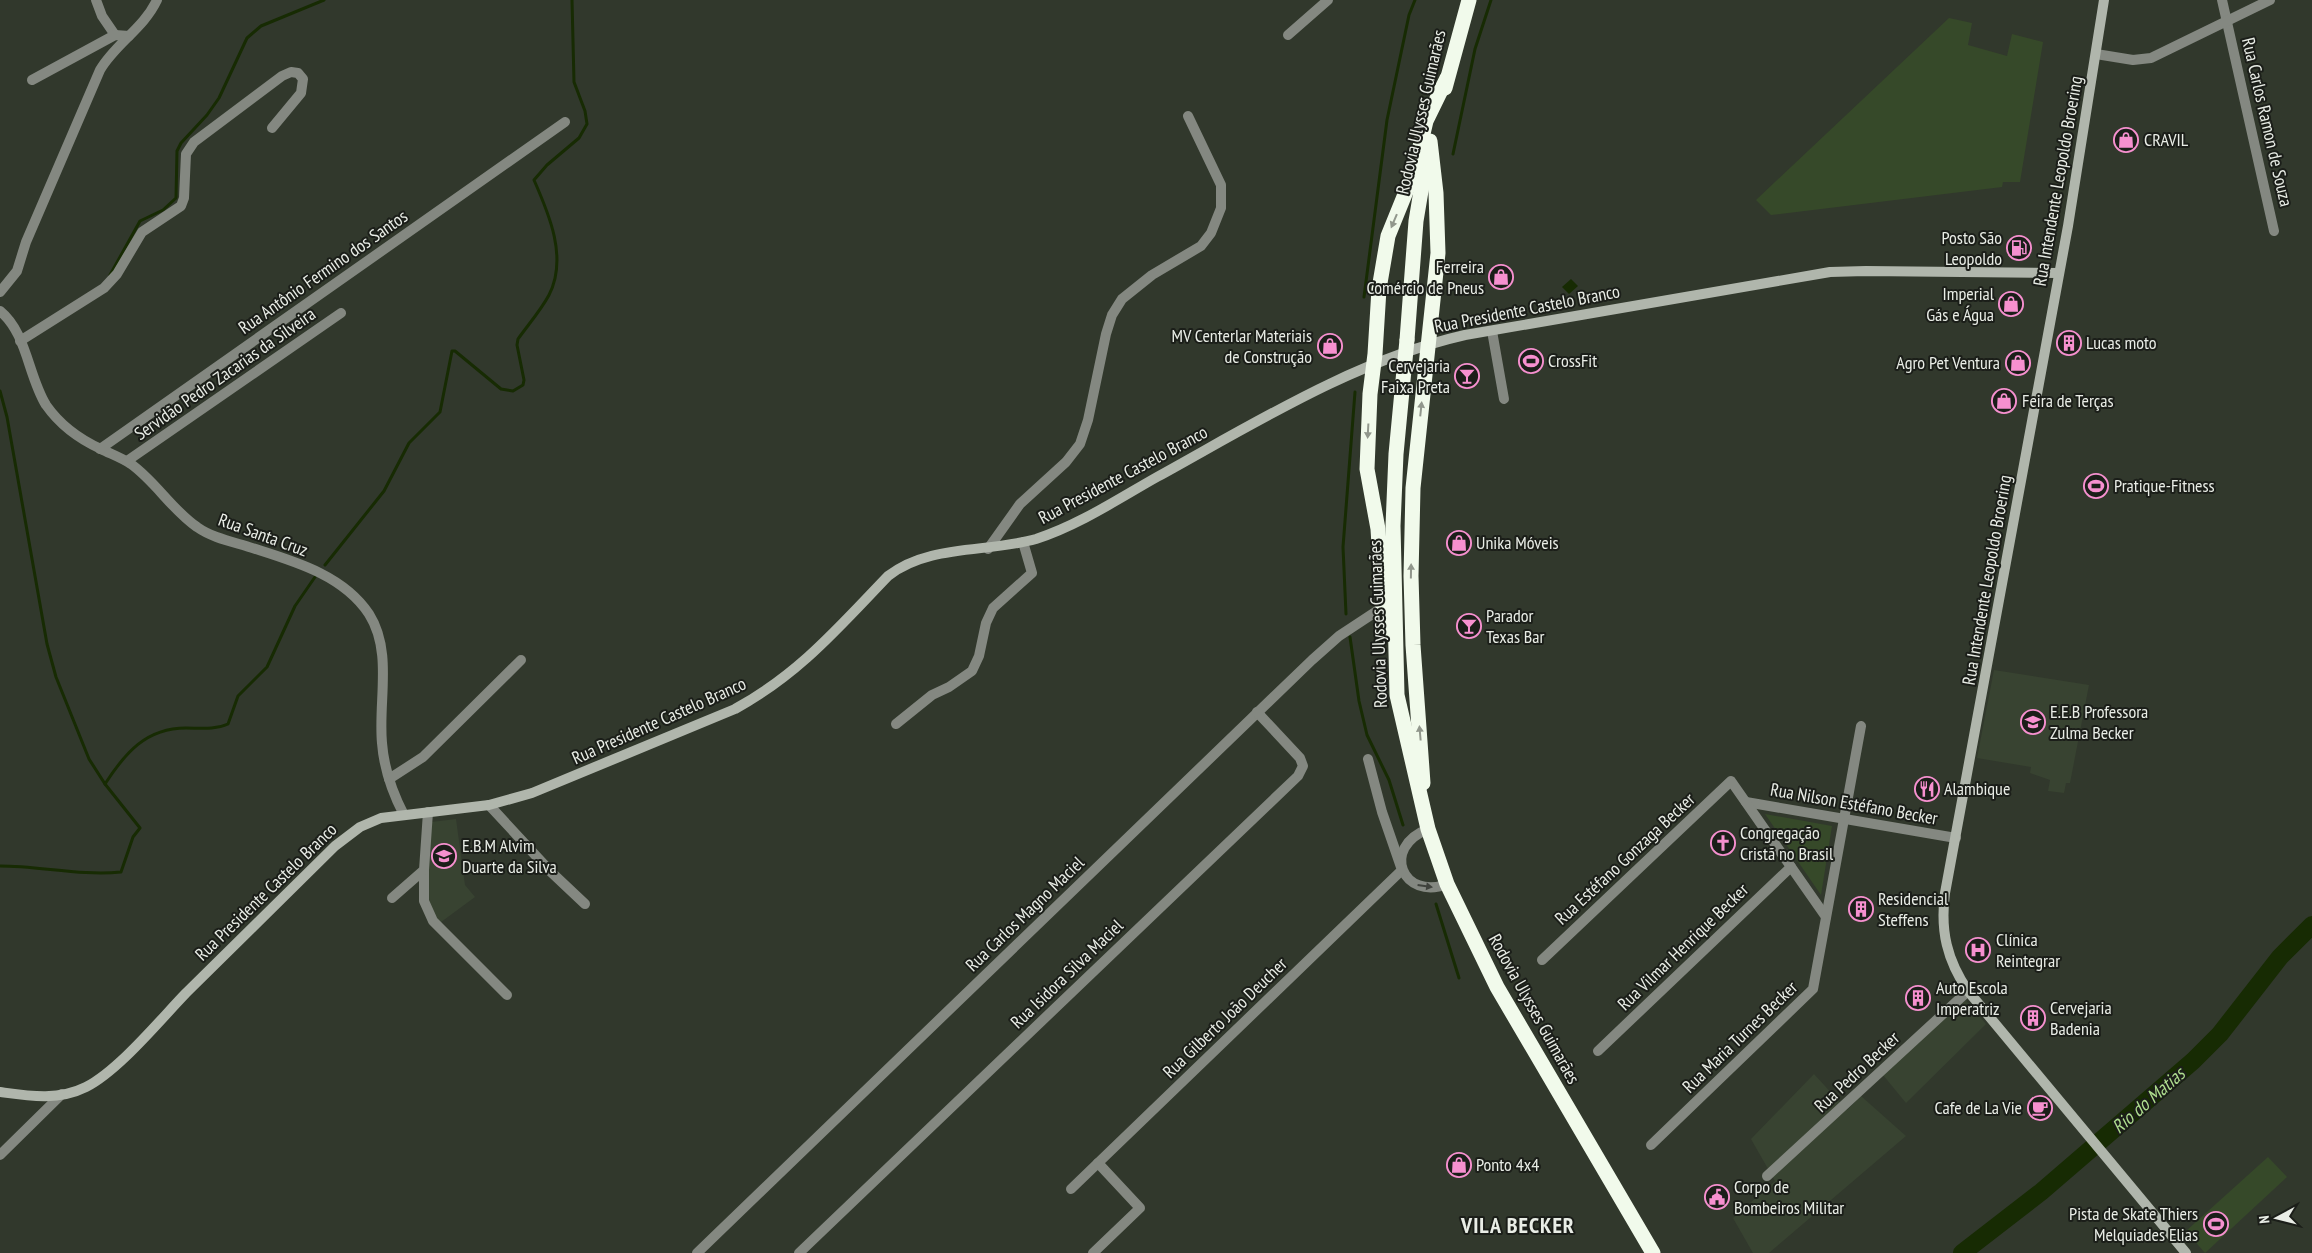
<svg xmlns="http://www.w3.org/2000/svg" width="2312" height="1253" viewBox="0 0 2312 1253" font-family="'PT Sans Narrow',sans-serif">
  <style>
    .built { fill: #384331 }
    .green { fill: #364929 }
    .water { fill: #172b03 }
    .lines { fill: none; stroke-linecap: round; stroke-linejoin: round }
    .stream { stroke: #172b03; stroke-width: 3 }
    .river { stroke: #172b03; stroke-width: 18 }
    .street { stroke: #848881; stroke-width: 10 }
    .secondary { stroke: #b0b6ac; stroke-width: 10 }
    .highway { stroke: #f1faeb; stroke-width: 15 }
    .highway-bridge { stroke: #f1faeb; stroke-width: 15 }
    .oneway { fill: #91978c }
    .oneway2 { fill: #40433d }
    .labels { text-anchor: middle; stroke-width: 4; stroke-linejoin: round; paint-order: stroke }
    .street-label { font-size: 18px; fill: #e9ede6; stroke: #1b1e19 }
    .poi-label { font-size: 18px; fill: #e9ede6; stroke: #1b1e19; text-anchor: start }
    .water-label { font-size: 19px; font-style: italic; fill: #aedd8e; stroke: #1b1e19 }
    .district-label { font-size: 22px; font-weight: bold; letter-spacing: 1px; fill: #e9ede6; stroke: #1b1e19 }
  </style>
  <rect width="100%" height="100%" fill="#31382c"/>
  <!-- built -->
  <g class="built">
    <path d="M1994 670 2089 685 2070 783H2066L2064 793 2048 791 2050 780 2030 773 2031 767 1977 758Z"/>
    <path d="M456 819 465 885 475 897 437 925 429 912 428 827 431 822Z"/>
    <path d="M1965 999 1986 1024 1906 1103 1883 1075Z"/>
    <path d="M1814 1074 1847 1110 1861 1096 1906 1136 1769 1253H1753L1733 1218 1775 1181 1751 1139Z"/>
  </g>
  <!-- green -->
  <g class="green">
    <path d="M1949 18 1972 23 1968 45 2007 56 2012 34 2043 42 2020 182H2003L2002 187 1771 215 1756 200Z"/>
    <path d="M1765 814 1832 826 1821 895Z"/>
    <path d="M2268 1157 2287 1177 2205 1253 2186 1231Z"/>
  </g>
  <!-- water -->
  <path class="water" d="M1571 279 1578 286 1569 294 1562 287Z"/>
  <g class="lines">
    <!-- stream -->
    <g class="stream">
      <path d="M1453 154 1475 49 1491 0"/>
      <path d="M110 275 140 221 163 210 176 198 177 151 181 143 207 115 219 98 247 38 261 26 324 0"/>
      <path d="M1364 297 1387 120 1409 15 1415 0"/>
      <path d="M0 391 7 417 47 644 56 677 89 759 105 784 140 828 133 837 121 872C81 876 40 866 0 866"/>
      <path d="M325 565 384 491 409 443 440 412 452 351H455L501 389 513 391 523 385 524 380 517 345 518 339C528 325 541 310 549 295 568 258 549 214 534 180L547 165 579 138 587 124 585 111 574 82 572 0"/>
      <path d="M1346 614 1343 547 1355 392"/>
      <path d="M1350 637 1359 701 1367 735 1389 780 1403 825"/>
      <path d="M105 784C125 753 146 728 186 728 200 728 215 730 228 724L238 696 267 667 295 606 315 577"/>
      <path d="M1436 904 1459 978"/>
    </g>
    <!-- river -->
    <path class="river" d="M1962 1253 2041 1192 2193 1061 2220 1034 2280 957 2312 925"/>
    <!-- street -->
    <g class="street">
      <path d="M96 0 102 16 115 35"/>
      <path d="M2222 0 2274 231"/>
      <path d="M1288 35 1328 0"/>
      <path d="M2096 54 2133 60 2151 58 2270 0"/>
      <path d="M32 80 115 35 129 36"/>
      <path d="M0 292 17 271 26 242 100 70C115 44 144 28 157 0"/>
      <path d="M0 311C27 333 28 376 46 405 60 425 79 439 101 449 111 454 122 458 131 464 156 482 172 510 197 527 211 537 229 541 246 546 289 560 342 573 369 614 393 652 378 701 382 743 384 769 392 792 404 815"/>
      <path d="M1492 331 1504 399"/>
      <path d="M20 341 104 288 117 274 142 232 181 206 184 198 186 154 194 142 282 76 291 72 298 73 303 79 301 93 272 128"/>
      <path d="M100 449 565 122"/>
      <path d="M127 461 341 313"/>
      <path d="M988 549 1020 504 1066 462 1080 444 1088 420 1106 334 1112 315 1122 299 1152 275 1201 246 1211 233 1221 208V185L1188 116"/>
      <path d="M896 724 932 695 949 687 972 671 979 656 986 623 993 608 1032 573 1023 542"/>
      <path d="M389 779 423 757 521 660"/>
      <path d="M1746 802 1956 838"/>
      <path d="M489 805 550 871 585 904"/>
      <path d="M1428 829C1380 848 1403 901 1447 884"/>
      <path d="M424 870V901L433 921 507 995"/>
      <path d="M392 898 424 870 428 812"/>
      <path d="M1542 960 1731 781 1826 917"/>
      <path d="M1598 1051 1791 867"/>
      <path d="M1651 1145 1813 989 1861 726"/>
      <path d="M0 1155 62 1094"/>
      <path d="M1767 1176 1968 991"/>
      <path d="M1071 1189 1402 870 1382 812 1368 759"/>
      <path d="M697 1253 1312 660 1339 636 1383 607"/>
      <path d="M799 1253 1298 776 1303 766 1300 758 1257 712"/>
      <path d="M1093 1253 1140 1208 1098 1163"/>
    </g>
    <!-- secondary -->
    <g class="secondary">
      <path d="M2104 0 2068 226 1945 893C1940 931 1947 960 1968 991L2186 1253"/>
      <path d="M0 1092C29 1096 58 1101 86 1087 119 1070 159 1021 186 993 235 944 285 895 335 846L360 827 381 818 489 805 532 793 735 709C799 674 838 628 888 576 929 544 987 553 1036 539 1079 525 1118 499 1157 477 1255 423 1355 360 1465 335L1830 272 1866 271 2059 273"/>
    </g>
    <!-- highway -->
    <g class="highway">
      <path d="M1445 88 1469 0"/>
      <path d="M1407 340 1416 221 1426 161"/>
      <path d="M1404 370 1396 454 1393 526 1397 695 1428 829 1447 884 1497 987 1653 1253"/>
      <path d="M1388 631 1383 607 1378 529 1367 469 1370 394 1375 354 1379 289 1388 236 1414 172 1426 121 1447 78"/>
      <path d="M1423 783 1413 645 1411 576 1413 488 1438 253 1436 193 1430 141"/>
    </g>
    <!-- highway-bridge -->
    <path class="highway-bridge" d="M1404 370 1407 340"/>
  </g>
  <!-- one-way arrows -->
  <defs><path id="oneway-solid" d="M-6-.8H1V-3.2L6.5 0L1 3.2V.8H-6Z" transform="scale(1.25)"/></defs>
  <g class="oneway">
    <use href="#oneway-solid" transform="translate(1394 221) rotate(113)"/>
    <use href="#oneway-solid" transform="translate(1421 409) rotate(-84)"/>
    <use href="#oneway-solid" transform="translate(1368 431) rotate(93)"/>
    <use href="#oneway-solid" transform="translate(1411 571) rotate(-89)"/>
    <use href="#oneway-solid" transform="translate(1420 733) rotate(-95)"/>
  </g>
  <use class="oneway2" href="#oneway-solid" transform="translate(1425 886) rotate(8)"/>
  <!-- icons -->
  <defs>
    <symbol id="shop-ring" viewBox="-11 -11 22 22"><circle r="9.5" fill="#1b1e19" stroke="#f690cf" stroke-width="1.5"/><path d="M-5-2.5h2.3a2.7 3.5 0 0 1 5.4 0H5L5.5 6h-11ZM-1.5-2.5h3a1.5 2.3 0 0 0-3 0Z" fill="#f690cf"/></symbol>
    <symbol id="fuel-ring" viewBox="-11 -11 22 22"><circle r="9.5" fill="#1b1e19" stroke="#f690cf" stroke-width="1.5"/><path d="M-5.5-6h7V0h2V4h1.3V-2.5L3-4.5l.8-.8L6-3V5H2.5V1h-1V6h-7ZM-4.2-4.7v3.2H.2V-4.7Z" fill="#f690cf"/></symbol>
    <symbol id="building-ring" viewBox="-11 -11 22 22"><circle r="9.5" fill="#1b1e19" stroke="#f690cf" stroke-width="1.5"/><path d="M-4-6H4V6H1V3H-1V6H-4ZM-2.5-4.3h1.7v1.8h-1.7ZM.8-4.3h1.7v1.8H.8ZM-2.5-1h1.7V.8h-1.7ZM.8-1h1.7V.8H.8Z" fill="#f690cf"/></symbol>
    <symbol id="stadium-ring" viewBox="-11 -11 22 22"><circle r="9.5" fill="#1b1e19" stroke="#f690cf" stroke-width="1.5"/><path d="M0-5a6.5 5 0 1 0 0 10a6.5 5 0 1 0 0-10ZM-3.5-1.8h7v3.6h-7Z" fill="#f690cf"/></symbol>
    <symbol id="bar-ring" viewBox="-11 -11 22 22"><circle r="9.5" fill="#1b1e19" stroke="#f690cf" stroke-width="1.5"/><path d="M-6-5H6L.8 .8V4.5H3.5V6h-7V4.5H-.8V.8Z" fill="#f690cf"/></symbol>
    <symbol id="school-ring" viewBox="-11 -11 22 22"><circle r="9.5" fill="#1b1e19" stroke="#f690cf" stroke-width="1.5"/><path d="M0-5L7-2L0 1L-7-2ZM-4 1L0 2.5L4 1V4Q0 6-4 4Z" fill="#f690cf"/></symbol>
    <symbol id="restaurant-ring" viewBox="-11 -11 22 22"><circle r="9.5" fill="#1b1e19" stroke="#f690cf" stroke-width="1.5"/><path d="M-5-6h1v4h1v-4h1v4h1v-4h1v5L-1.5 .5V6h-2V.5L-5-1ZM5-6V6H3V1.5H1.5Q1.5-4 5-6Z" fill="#f690cf"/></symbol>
    <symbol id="church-ring" viewBox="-11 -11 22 22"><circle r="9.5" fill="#1b1e19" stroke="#f690cf" stroke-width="1.5"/><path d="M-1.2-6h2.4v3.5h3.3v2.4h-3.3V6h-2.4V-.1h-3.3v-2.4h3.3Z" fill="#f690cf"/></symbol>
    <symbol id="hospital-ring" viewBox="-11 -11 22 22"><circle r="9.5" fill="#1b1e19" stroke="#f690cf" stroke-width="1.5"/><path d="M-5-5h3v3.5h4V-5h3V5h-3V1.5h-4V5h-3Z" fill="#f690cf"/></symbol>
    <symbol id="cafe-ring" viewBox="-11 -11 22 22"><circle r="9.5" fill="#1b1e19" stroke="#f690cf" stroke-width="1.5"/><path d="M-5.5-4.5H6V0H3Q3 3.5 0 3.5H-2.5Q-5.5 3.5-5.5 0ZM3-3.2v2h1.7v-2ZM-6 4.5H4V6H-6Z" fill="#f690cf"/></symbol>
    <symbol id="civic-ring" viewBox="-11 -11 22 22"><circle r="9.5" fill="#1b1e19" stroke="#f690cf" stroke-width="1.5"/><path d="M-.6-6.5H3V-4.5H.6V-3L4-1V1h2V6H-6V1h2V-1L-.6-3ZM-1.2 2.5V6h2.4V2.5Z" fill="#f690cf"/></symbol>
  </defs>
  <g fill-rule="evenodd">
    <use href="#shop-ring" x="2112" y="126" width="28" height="28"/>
    <use href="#fuel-ring" x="2005" y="234" width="28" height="28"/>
    <use href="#shop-ring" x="1487" y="263" width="28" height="28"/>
    <use href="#shop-ring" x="1997" y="290" width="28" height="28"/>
    <use href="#building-ring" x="2055" y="329" width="28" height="28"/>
    <use href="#shop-ring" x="1316" y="332" width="28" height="28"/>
    <use href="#stadium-ring" x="1517" y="347" width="28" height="28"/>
    <use href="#shop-ring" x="2004" y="349" width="28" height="28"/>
    <use href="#bar-ring" x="1453" y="362" width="28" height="28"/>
    <use href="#shop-ring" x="1990" y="387" width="28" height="28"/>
    <use href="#stadium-ring" x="2082" y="472" width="28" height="28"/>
    <use href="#shop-ring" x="1445" y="529" width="28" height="28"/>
    <use href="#bar-ring" x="1455" y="612" width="28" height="28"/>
    <use href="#school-ring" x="2019" y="708" width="28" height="28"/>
    <use href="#restaurant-ring" x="1913" y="775" width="28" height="28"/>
    <use href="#church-ring" x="1709" y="829" width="28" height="28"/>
    <use href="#school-ring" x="430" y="842" width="28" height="28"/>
    <use href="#building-ring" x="1847" y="895" width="28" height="28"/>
    <use href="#hospital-ring" x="1964" y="936" width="28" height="28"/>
    <use href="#building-ring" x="1904" y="984" width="28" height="28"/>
    <use href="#building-ring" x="2019" y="1004" width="28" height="28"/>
    <use href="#cafe-ring" x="2026" y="1094" width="28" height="28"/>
    <use href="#shop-ring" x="1445" y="1151" width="28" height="28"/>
    <use href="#civic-ring" x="1703" y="1183" width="28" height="28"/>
    <use href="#stadium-ring" x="2202" y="1210" width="28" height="28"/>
  </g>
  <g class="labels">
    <!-- street labels -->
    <g class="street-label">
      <text transform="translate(1421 112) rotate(-77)" y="6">Rodovia Ulysses Guimarães</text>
      <text transform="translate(2267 122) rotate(77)" y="6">Rua Carlos Ramon de Souza</text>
      <text transform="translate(2058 181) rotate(-80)" y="6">Rua Intendente Leopoldo Broering</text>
      <text transform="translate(323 272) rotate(-35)" y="6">Rua Antônio Fermino dos Santos</text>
      <text transform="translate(1527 309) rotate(-11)" y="6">Rua Presidente Castelo Branco</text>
      <text transform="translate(225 374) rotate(-35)" y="6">Servidão Pedro Zacarias da Silveira</text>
      <text transform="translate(1123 475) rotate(-28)" y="6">Rua Presidente Castelo Branco</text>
      <text transform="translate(263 535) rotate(20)" y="6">Rua Santa Cruz</text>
      <text transform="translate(1987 580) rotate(-80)" y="6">Rua Intendente Leopoldo Broering</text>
      <text transform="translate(1378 624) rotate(-92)" y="6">Rodovia Ulysses Guimarães</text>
      <text transform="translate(659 721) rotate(-24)" y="6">Rua Presidente Castelo Branco</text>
      <text transform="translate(1854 804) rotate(10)" y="6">Rua Nilson Estéfano Becker</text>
      <text transform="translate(1625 859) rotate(-43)" y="6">Rua Estéfano Gonzaga Becker</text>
      <text transform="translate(266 892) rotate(-44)" y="6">Rua Presidente Castelo Branco</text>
      <text transform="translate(1025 914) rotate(-44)" y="6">Rua Carlos Magno Maciel</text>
      <text transform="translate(1683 947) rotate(-44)" y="6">Rua Vilmar Henrique Becker</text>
      <text transform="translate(1067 974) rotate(-44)" y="6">Rua Isidora Silva Maciel</text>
      <text transform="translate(1534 1009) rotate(61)" y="6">Rodovia Ulysses Guimarães</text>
      <text transform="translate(1225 1018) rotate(-44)" y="6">Rua Gilberto João Deucher</text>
      <text transform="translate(1740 1037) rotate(-44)" y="6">Rua Maria Turnes Becker</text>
      <text transform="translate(1857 1072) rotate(-43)" y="6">Rua Pedro Becker</text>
    </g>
    <!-- poi labels -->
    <g class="poi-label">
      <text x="2144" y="146">CRAVIL</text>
      <text x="2002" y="244" text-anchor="end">Posto São<tspan x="2002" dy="21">Leopoldo</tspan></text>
      <text x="1484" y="273" text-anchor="end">Ferreira<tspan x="1484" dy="21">Comércio de Pneus</tspan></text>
      <text x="1994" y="300" text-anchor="end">Imperial<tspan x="1994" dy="21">Gás e Água</tspan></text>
      <text x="1312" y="342" text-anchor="end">MV Centerlar Materiais<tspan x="1312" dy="21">de Construção</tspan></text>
      <text x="2086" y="349">Lucas moto</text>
      <text x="1548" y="367">CrossFit</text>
      <text x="2000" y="369" text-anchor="end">Agro Pet Ventura</text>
      <text x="1450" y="372" text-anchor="end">Cervejaria<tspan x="1450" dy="21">Faixa Preta</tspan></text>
      <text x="2022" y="407">Feira de Terças</text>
      <text x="2114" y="492">Pratique-Fitness</text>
      <text x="1476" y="549">Unika Móveis</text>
      <text x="1486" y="622">Parador<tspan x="1486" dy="21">Texas Bar</tspan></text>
      <text x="2050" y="718">E.E.B Professora<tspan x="2050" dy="21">Zulma Becker</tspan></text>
      <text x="1944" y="795">Alambique</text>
      <text x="1740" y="839">Congregação<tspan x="1740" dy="21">Cristã no Brasil</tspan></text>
      <text x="462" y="852">E.B.M Alvim<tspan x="462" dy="21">Duarte da Silva</tspan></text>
      <text x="1878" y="905">Residencial<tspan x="1878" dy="21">Steffens</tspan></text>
      <text x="1996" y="946">Clínica<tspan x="1996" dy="21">Reintegrar</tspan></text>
      <text x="1936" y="994">Auto Escola<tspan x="1936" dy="21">Imperatriz</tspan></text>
      <text x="2050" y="1014">Cervejaria<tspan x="2050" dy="21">Badenia</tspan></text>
      <text x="2022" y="1114" text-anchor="end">Cafe de La Vie</text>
      <text x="1476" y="1171">Ponto 4x4</text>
      <text x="1734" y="1193">Corpo de<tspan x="1734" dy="21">Bombeiros Militar</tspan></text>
      <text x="2198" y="1220" text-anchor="end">Pista de Skate Thiers<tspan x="2198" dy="21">Melquiades Elias</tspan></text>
    </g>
    <!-- water labels -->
    <g class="water-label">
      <text transform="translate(2148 1100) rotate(-41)" y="7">Rio do Matias</text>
    </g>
    <!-- district labels -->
    <g class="district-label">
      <text x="1518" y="1233">VILA BECKER</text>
    </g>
  </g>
  <!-- north arrow -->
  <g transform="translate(2277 1218) rotate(263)" stroke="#1b1e19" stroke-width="4" paint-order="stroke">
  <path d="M0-4L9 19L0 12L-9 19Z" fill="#e9ede6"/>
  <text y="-8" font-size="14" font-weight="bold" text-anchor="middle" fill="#e9ede6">N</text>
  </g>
</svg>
